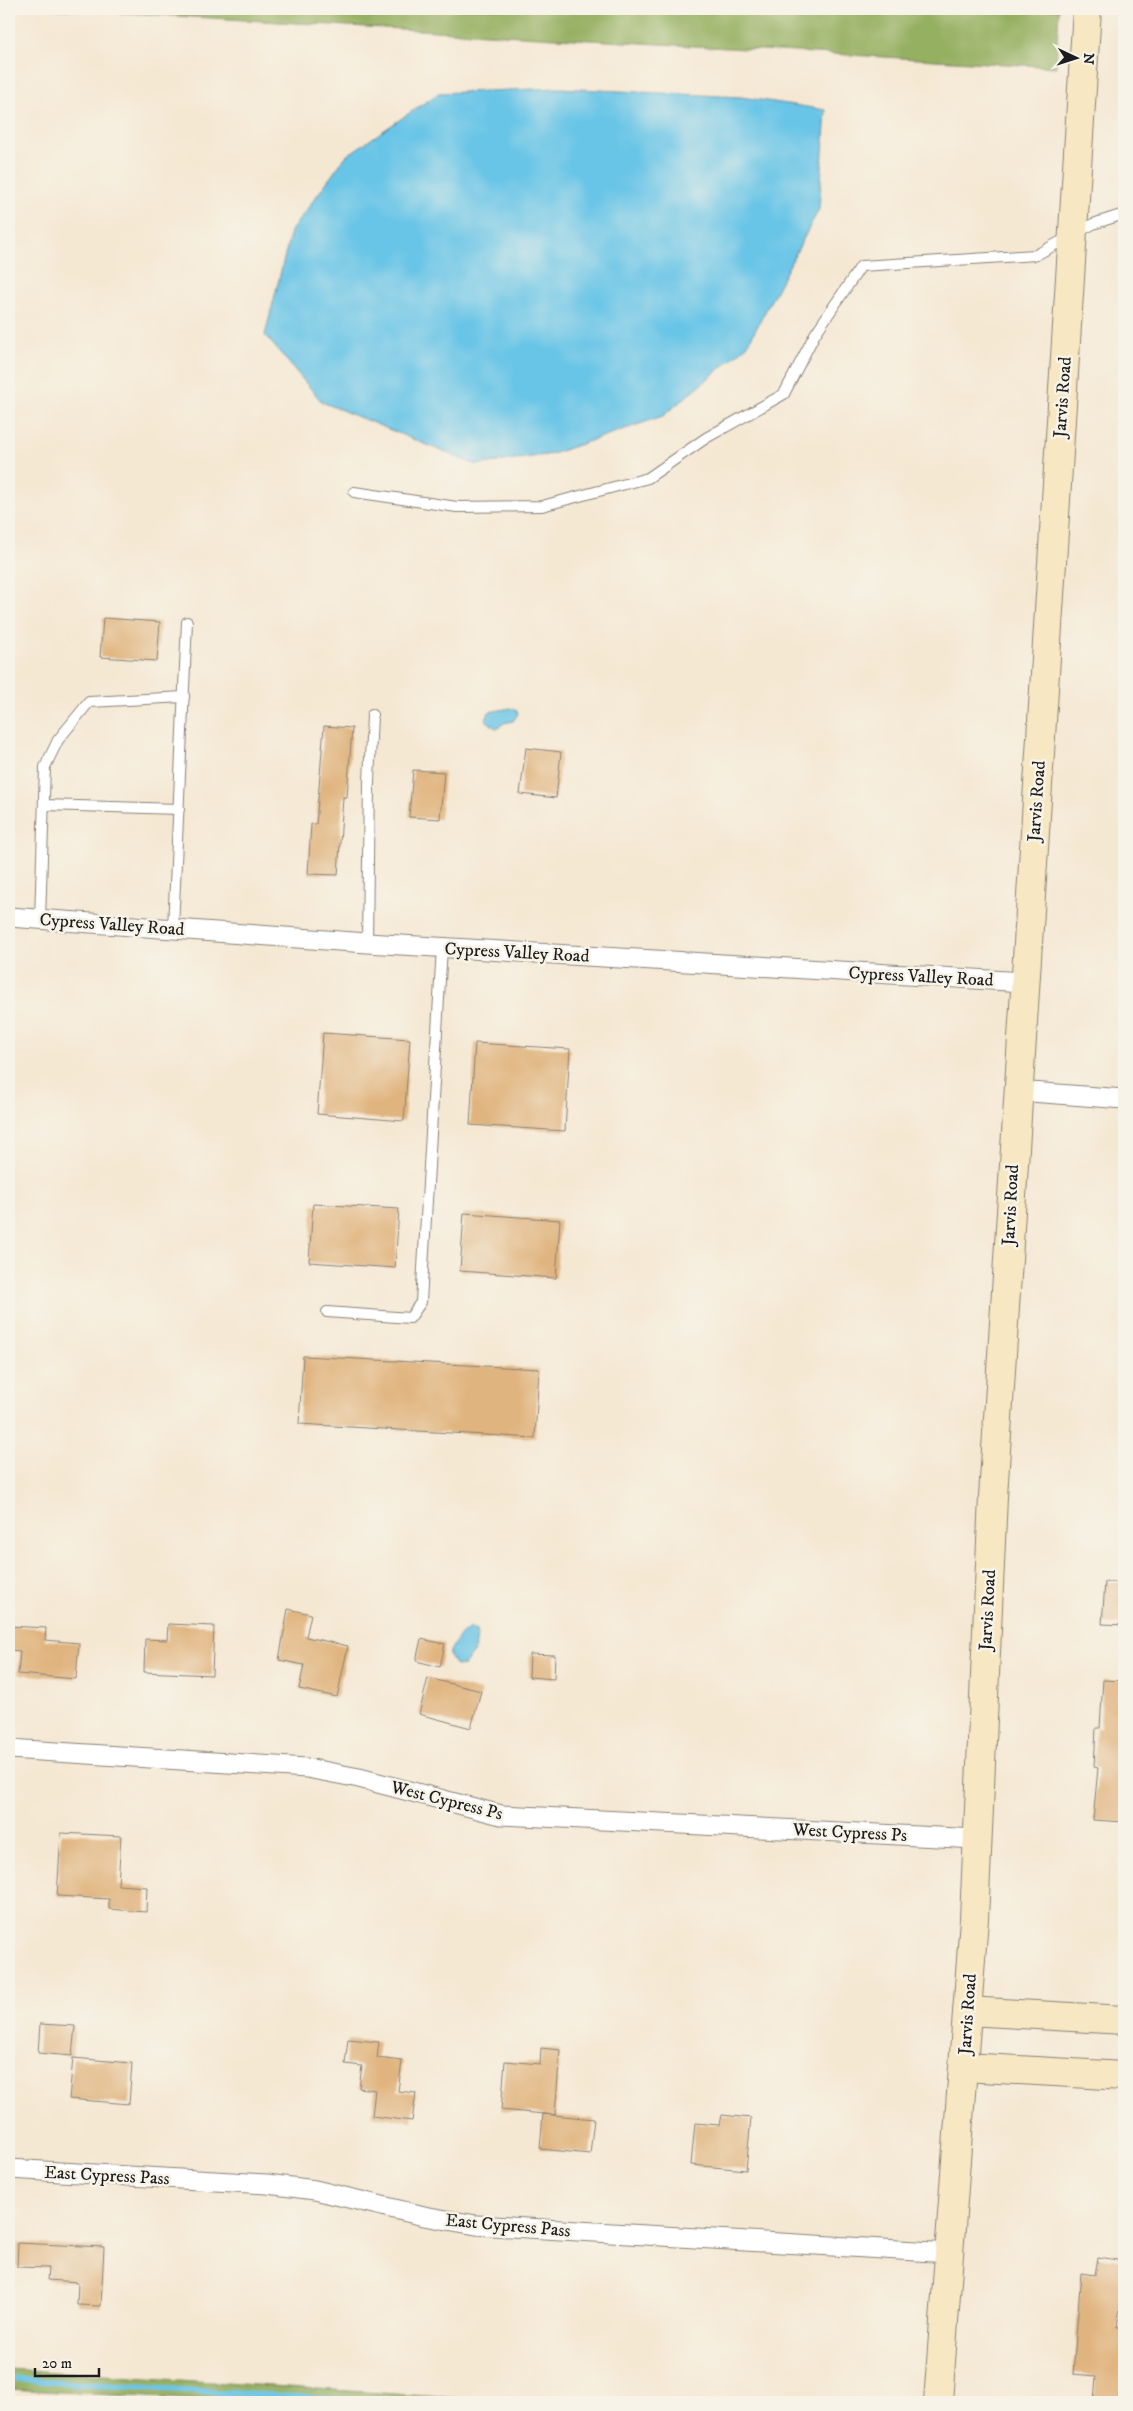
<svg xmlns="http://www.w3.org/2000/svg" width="1133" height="2411" viewBox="0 0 1133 2411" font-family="'IM FELL DW Pica',serif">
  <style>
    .forest { fill: #96b062; stroke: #59663f }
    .water { fill: #69c5e7; stroke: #427082 }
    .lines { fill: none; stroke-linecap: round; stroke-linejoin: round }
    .stream { stroke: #69c5e7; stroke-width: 6 }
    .building { fill: #e0b47e }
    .lane-casing { stroke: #888278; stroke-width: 12 }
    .street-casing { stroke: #888278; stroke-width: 21 }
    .secondary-casing { stroke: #888278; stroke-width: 30 }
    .lane { stroke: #fff; stroke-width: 10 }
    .street { stroke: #fff; stroke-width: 19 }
    .secondary { stroke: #f7e8c3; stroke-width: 28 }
    .labels { text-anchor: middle; stroke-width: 5; stroke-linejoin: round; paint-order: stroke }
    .street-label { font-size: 18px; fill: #1c1c1c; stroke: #f7f3e8 }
  </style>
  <rect width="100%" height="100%" fill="#f7f3e8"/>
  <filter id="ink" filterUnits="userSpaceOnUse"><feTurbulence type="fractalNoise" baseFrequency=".02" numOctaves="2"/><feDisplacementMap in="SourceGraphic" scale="10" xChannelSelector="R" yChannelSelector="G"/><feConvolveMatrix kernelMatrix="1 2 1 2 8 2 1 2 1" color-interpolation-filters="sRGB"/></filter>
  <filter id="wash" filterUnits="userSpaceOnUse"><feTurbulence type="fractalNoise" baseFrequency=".0096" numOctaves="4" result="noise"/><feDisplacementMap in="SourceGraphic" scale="20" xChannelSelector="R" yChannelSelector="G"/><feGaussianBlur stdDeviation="1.12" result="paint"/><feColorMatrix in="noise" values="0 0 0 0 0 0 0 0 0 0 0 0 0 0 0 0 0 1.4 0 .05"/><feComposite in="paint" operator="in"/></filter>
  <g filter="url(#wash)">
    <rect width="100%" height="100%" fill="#f5e8d3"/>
    <!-- forest -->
    <g class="forest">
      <path d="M55 9H1059L1056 67Z"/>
      <path d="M9 2369 518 2402H233L9 2389Z"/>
    </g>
    <!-- water -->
    <g class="water">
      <path d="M558 88 741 97 826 110 819 209 747 346 663 416 552 454 476 465 322 402 265 335 291 231 346 156 439 93Z"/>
      <path d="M511 708 517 711 518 714 513 721 504 723 497 729 486 720 489 712Z"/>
      <path d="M472 1628 476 1631C479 1643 472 1657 464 1665L456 1666 449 1655C452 1645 462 1630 472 1628Z"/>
    </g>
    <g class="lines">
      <!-- stream -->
      <path class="stream" d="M9 2379 374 2402"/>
    </g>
    <g id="blocks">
      <!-- building -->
      <g class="building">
        <path d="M103 618 160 622 157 661 100 657Z"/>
        <path d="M324 726 352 728 347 797H343L338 875 308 874 311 824H316Z"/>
        <path d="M526 748 561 752 556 798 520 794Z"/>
        <path d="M413 770 444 772 440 819 409 817Z"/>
        <path d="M323 1033 410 1039 404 1121 317 1114Z"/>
        <path d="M475 1043 570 1049 565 1131 470 1125Z"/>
        <path d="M313 1204 399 1209 395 1268 309 1262Z"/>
        <path d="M464 1213 560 1220 556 1278 460 1271Z"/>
        <path d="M303 1356 539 1369 535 1438 299 1424Z"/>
        <path d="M1105 1582 1124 1583V1625L1102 1624Z"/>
        <path d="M288 1609 311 1614 306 1637 348 1646 337 1697 299 1689 304 1665 279 1660Z"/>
        <path d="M168 1624 214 1626 212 1675 144 1672 145 1639 167 1640Z"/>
        <path d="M9 1626 46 1628 45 1640 79 1643 76 1679 18 1674 20 1651 9 1650Z"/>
        <path d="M421 1639 445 1644 440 1667 416 1661Z"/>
        <path d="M530 1654 555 1655 554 1679 529 1677Z"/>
        <path d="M428 1678 481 1691 471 1728 419 1714Z"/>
        <path d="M1103 1680 1124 1681V1822L1093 1820 1098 1768 1094 1767 1096 1728H1100Z"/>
        <path d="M61 1833 121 1836 118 1885 147 1887 146 1912 109 1909V1899L57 1896Z"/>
        <path d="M40 2024 75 2026 72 2056 38 2053Z"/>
        <path d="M348 2039 379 2042 377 2058 402 2061 398 2091 416 2093 412 2121 372 2116 375 2090 359 2088 362 2066 345 2064Z"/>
        <path d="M541 2048 560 2050 555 2115 501 2110 505 2061 540 2064Z"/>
        <path d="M73 2058 132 2063 129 2104 69 2099Z"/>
        <path d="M543 2114 594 2119 590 2154 540 2149Z"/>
        <path d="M722 2115 751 2118 746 2170 691 2165 695 2123 720 2125Z"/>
        <path d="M18 2243 104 2247 101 2306 77 2305 78 2282 47 2280 48 2268 17 2267Z"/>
        <path d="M1098 2257 1124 2261V2294H1122L1117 2327H1124V2402H1094L1096 2376 1073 2374 1081 2273 1095 2275Z"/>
      </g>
    </g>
  </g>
  <g filter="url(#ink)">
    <use href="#blocks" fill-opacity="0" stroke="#888278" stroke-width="1"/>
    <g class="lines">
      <defs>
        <g id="lane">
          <path d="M354 492 457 507 542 506 648 478 706 438 784 394 815 334 861 266 1036 255 1093 224 1124 214"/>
          <path d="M44 805 179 809"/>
          <path d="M40 919 45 767 58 740 89 702 184 697"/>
          <path d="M173 928 187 622"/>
          <path d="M367 943 369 781 372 715"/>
          <path d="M327 1312 410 1318 421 1302 442 947"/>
        </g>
        <g id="street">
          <path d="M9 917 367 943 1025 982"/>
          <path d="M1017 1091 1124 1099"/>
          <path d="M9 1749 307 1768 359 1778 501 1815 977 1839"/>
          <path d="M9 2169 267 2184 315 2190 424 2216 476 2225 950 2253"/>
        </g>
        <g id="secondary">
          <path d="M967 2011 1124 2020"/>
          <path d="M964 2067 1124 2076"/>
          <path d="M938 2402 974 1919 993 1497 1087 9"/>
        </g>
      </defs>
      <!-- lane casing -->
      <use href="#lane" class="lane-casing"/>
      <!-- street casing -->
      <use href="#street" class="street-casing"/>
      <!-- secondary casing -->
      <use href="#secondary" class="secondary-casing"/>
      <!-- lane -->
      <use href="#lane" class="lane"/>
      <!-- street -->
      <use href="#street" class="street"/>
      <!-- secondary -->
      <use href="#secondary" class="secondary"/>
    </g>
  </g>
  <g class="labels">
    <!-- street labels -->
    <g class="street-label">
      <text transform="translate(1062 397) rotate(-86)" y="6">Jarvis Road</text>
      <text transform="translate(1036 801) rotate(-86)" y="6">Jarvis Road</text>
      <text transform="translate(112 924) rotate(4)" y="6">Cypress Valley Road</text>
      <text transform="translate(517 952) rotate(3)" y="6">Cypress Valley Road</text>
      <text transform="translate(921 976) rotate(3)" y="6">Cypress Valley Road</text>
      <text transform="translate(1010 1205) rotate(-87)" y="6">Jarvis Road</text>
      <text transform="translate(987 1610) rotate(-87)" y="6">Jarvis Road</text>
      <text transform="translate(447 1800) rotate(14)" y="6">West Cypress Ps</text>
      <text transform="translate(850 1832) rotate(3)" y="6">West Cypress Ps</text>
      <text transform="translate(967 2014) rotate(-86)" y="6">Jarvis Road</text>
      <text transform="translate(107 2175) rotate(3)" y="6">East Cypress Pass</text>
      <text transform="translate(508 2225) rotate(5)" y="6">East Cypress Pass</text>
    </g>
  </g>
  <!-- margin -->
  <rect width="1133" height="2411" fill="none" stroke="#f7f3e8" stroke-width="30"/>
  <!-- north arrow -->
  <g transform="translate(1076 58) rotate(94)" stroke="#f7f3e8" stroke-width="4" paint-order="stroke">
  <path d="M0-4L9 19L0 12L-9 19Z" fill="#1c1c1c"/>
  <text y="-8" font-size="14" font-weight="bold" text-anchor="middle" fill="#1c1c1c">N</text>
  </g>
  <!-- scale -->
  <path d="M35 2368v8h64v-8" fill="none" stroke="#1c1c1c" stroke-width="2.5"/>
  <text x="42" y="2368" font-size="15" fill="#1c1c1c" stroke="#f7f3e8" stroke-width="4" paint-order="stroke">20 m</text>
</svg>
